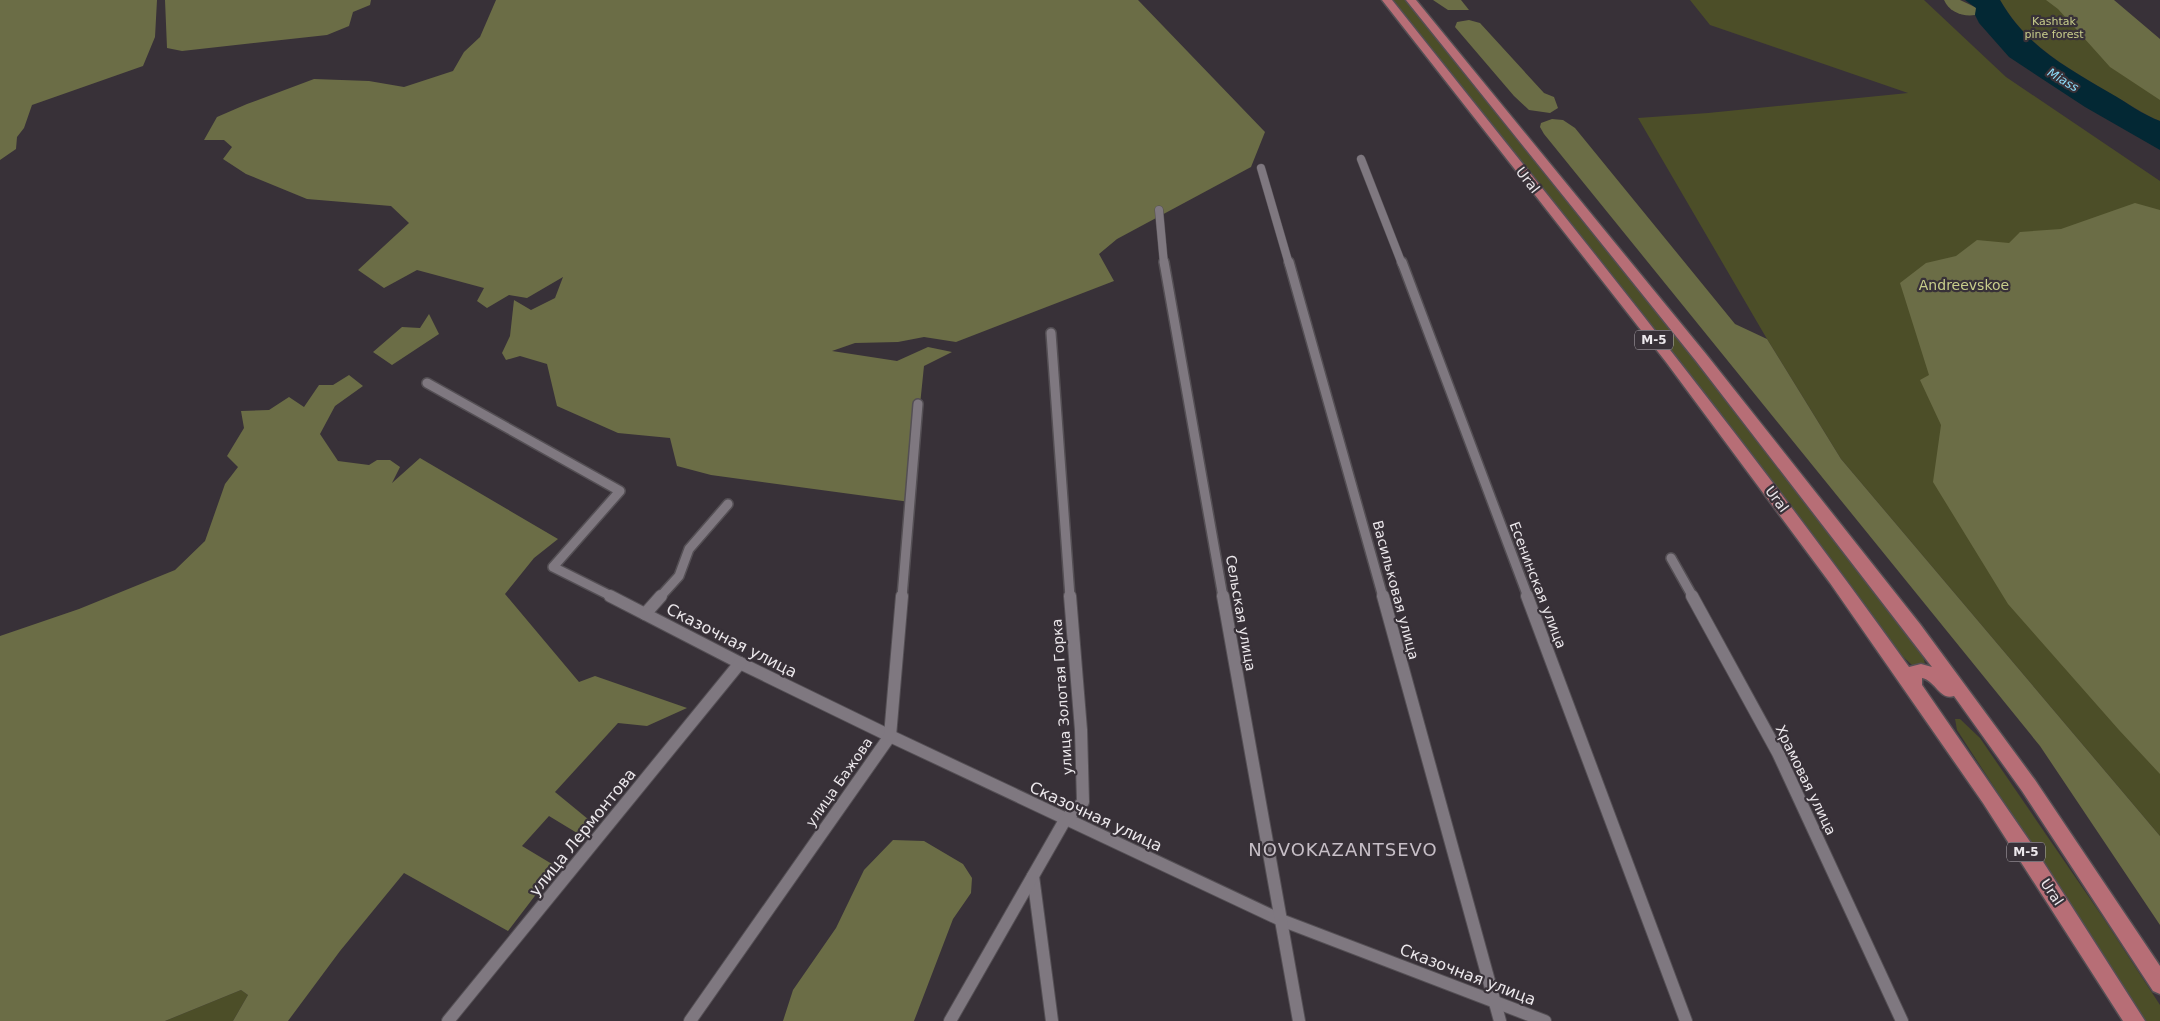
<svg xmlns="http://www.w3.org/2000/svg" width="2160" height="1021" viewBox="0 0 2160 1021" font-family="'DejaVu Sans',sans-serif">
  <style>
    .green { fill: #4c4e28 }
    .forest { fill: #6b6d46 }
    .water { fill: #032834 }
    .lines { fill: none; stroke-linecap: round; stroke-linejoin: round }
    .minor-far2-casing { stroke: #544f54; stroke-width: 9 }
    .minor-far1-casing { stroke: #544f54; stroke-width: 12 }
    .minor-casing { stroke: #544f54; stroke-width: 14 }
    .primary-casing { stroke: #544f54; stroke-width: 3 }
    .minor-far2 { stroke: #7f7880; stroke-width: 8 }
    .minor-far1 { stroke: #7f7880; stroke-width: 9 }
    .minor { stroke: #7f7880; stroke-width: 12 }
    .primary { fill: #b76e76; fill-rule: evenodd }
    .labels { text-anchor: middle; stroke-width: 4.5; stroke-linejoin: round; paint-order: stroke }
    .far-park-label { font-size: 11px; fill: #c8cd8b; stroke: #383138 }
    .far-water-label { font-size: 12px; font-style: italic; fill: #8eddfa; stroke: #383138 }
    .shield { fill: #383138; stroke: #b6b1b6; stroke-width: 1 }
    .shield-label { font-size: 12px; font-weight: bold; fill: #ece8ec }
    .street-label { font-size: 14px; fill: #ece8ec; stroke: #383138 }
    .park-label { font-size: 14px; fill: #c8cd8b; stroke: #383138 }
    .near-street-label { font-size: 16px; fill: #ece8ec; stroke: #383138 }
    .near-neighbourhood-label { font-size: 18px; letter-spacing: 1px; fill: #c7bfc7; stroke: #383138 }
  </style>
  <rect width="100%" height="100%" fill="#383138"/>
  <!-- green -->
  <g class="green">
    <path d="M1393 0H1407L1637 286 1922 651 1925 664 1920 667 1912 665 1899 653C1739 429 1564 216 1393 0Z"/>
    <path d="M1690 0H1924L2006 77 2160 181V836L1841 459 1767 339 1638 118 1708 113 1908 93 1710 25Z"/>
    <path d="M2000 0H2064L2160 98V121C2144 115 2128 103 2113 95 2067 67 2028 48 2000 0Z"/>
    <path d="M1955 719H1960L1980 738 2104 919 2160 1005V1021H2146L1957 730Z"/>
    <path d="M241 990 248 995 233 1021H165Z"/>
  </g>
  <!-- forest -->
  <g class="forest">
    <path d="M0 0H157L155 37 143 66 32 105 24 128 17 137 16 149 0 160Z"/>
    <path d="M165 0H371L370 5 353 12 349 26 327 35 182 51 167 48Z"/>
    <path d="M496 0H1138L1265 132 1251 167 1117 239 1099 254 1114 281 956 342 924 337 898 342 855 343 832 351 897 361 928 347 952 352 924 366 910 502 711 475 677 466 670 438 618 433 557 406 547 364 520 356 506 360 502 353 510 336 514 300 531 310 555 298 563 277 527 298 509 295 487 308 477 301 484 288 417 270 384 288 358 270 409 223 391 206 307 199 246 174 223 159 232 147 224 140H204L217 117 247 104 314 79 369 81 404 87 453 71 464 52 480 37Z"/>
    <path d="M1433 0H1461L1469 10H1448Z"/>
    <path d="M1944 0H1960L1977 8 1975 15C1963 17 1949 12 1944 0Z"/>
    <path d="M2046 0H2114L2160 39V100L2110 67 2058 9Z"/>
    <path d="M1469 20 1480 23 1544 93 1554 97 1558 108 1550 113 1529 110 1514 96 1455 27 1457 22Z"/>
    <path d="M1552 119 1563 120 1575 128 1735 324 1767 339 1841 459 2160 836V925L2040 746 1544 134 1540 127 1541 123Z"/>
    <path d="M2135 203 2160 210V774L2119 730 2008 604 1933 482 1941 425 1920 380 1929 375 1900 283 1926 263 1956 256 1977 240 2009 243 2020 232 2061 229Z"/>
    <path d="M429 314 439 334 392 365 373 352 402 327 420 328Z"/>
    <path d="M349 375 363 386 335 406 320 434 338 461 369 465 377 460H390L400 467 392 483 420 458 558 539 534 558 505 594 579 682 595 676 687 708 647 726 618 723 555 792 594 824 582 836 549 816 522 846 557 867 508 931 404 873 340 951 288 1021H233L248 995 241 990 165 1021H0V636L79 609 175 570 205 541 225 484 238 467 227 456 244 428 241 411 269 410 289 397 304 407 319 385H333Z"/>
    <path d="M893 840 924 841 963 864 972 878 971 893 953 919 914 1021H783L793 990 836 928 864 870Z"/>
  </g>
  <!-- water -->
  <path class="water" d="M1965 0H2000C2027 47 2065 66 2110 93 2126 102 2143 115 2160 121V150L2085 107 2009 57 1979 23 1975 15 1976 8Z"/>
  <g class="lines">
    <defs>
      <g id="minor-far2">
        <path d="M1361 159 1402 264"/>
        <path d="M1261 168 1289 264"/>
        <path d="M1159 210 1164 264"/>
      </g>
      <g id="minor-far1">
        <path d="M1164 262 1223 597"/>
        <path d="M1289 262 1383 597"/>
        <path d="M1402 262 1528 597"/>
        <path d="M1051 333 1070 597"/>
        <path d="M427 383 620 491 553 567 613 597"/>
        <path d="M1671 558 1693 597"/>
        <path d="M660 597 679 576 689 549 728 504"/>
        <path d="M902 597 918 404"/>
      </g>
      <g id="minor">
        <path d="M610 596 645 614"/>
        <path d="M661 596 645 614 740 663 890 736 1281 920 1545 1021"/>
        <path d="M1223 596 1299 1021"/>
        <path d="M1383 596 1500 1021"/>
        <path d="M1527 596 1686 1021"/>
        <path d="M1692 596 1778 753 1902 1021"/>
        <path d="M1033 876 1052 1021"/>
        <path d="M448 1021 740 663"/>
        <path d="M690 1021 890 736 902 596"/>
        <path d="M950 1021 1065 820 1083 802 1081 730 1070 596"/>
      </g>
      <path id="primary" d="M1382 0H1392C1567 220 1745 438 1909 667L1921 664 1932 667 1696 361 1406 0H1416L1706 354 1920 624 2035 780 2160 966V994L2153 991 2022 791 1954 696C1940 701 1935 680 1922 678V685L2033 846 2145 1021H2123L1983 803 1830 583 1666 362Z"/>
    </defs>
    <!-- minor-far2 casing -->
    <use href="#minor-far2" class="minor-far2-casing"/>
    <!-- minor-far1 casing -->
    <use href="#minor-far1" class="minor-far1-casing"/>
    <!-- minor casing -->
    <use href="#minor" class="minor-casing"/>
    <!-- primary casing -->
    <use href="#primary" class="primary-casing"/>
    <!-- minor-far2 -->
    <use href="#minor-far2" class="minor-far2"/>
    <!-- minor-far1 -->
    <use href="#minor-far1" class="minor-far1"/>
    <!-- minor -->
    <use href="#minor" class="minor"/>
    <!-- primary -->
    <use href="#primary" class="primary"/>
  </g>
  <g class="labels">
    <!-- far-park labels -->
    <g class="far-park-label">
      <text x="2054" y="25">Kashtak<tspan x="2054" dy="13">pine forest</tspan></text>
    </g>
    <!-- far-water labels -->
    <g class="far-water-label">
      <text transform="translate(2063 80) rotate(31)" y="4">Miass</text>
    </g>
    <!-- shield labels -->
    <g class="shield">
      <rect x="1635" y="330.5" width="38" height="19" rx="4"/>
      <rect x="2007" y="842.5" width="38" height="19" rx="4"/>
    </g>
    <g class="shield-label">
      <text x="1654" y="344">М-5</text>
      <text x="2026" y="856">М-5</text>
    </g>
    <!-- street labels -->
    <g class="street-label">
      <text transform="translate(1528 180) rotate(52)" y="5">Ural</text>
      <text transform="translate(1777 499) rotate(53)" y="5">Ural</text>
      <text transform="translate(1538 585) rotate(69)" y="5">Есенинская улица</text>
      <text transform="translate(1396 590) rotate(75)" y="5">Васильковая улица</text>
      <text transform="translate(1241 613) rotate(80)" y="5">Сельская улица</text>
      <text transform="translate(1062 697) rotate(-94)" y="5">улица Золотая Горка</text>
      <text transform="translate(1806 780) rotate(64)" y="5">Храмовая улица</text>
      <text transform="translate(839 782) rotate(-55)" y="5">улица Бажова</text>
      <text transform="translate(2052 892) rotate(56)" y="5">Ural</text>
    </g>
    <!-- park labels -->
    <g class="park-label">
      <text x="1964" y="290">Andreevskoe</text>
    </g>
    <!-- near-street labels -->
    <g class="near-street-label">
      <text transform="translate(732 640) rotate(27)" y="6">Сказочная улица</text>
      <text transform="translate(1096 816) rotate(25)" y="6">Сказочная улица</text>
      <text transform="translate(582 832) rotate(-51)" y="6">улица Лермонтова</text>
      <text transform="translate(1468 974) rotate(21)" y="6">Сказочная улица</text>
    </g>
    <!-- near-neighbourhood labels -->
    <g class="near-neighbourhood-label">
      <text x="1343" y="856">NOVOKAZANTSEVO</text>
    </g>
  </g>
</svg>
